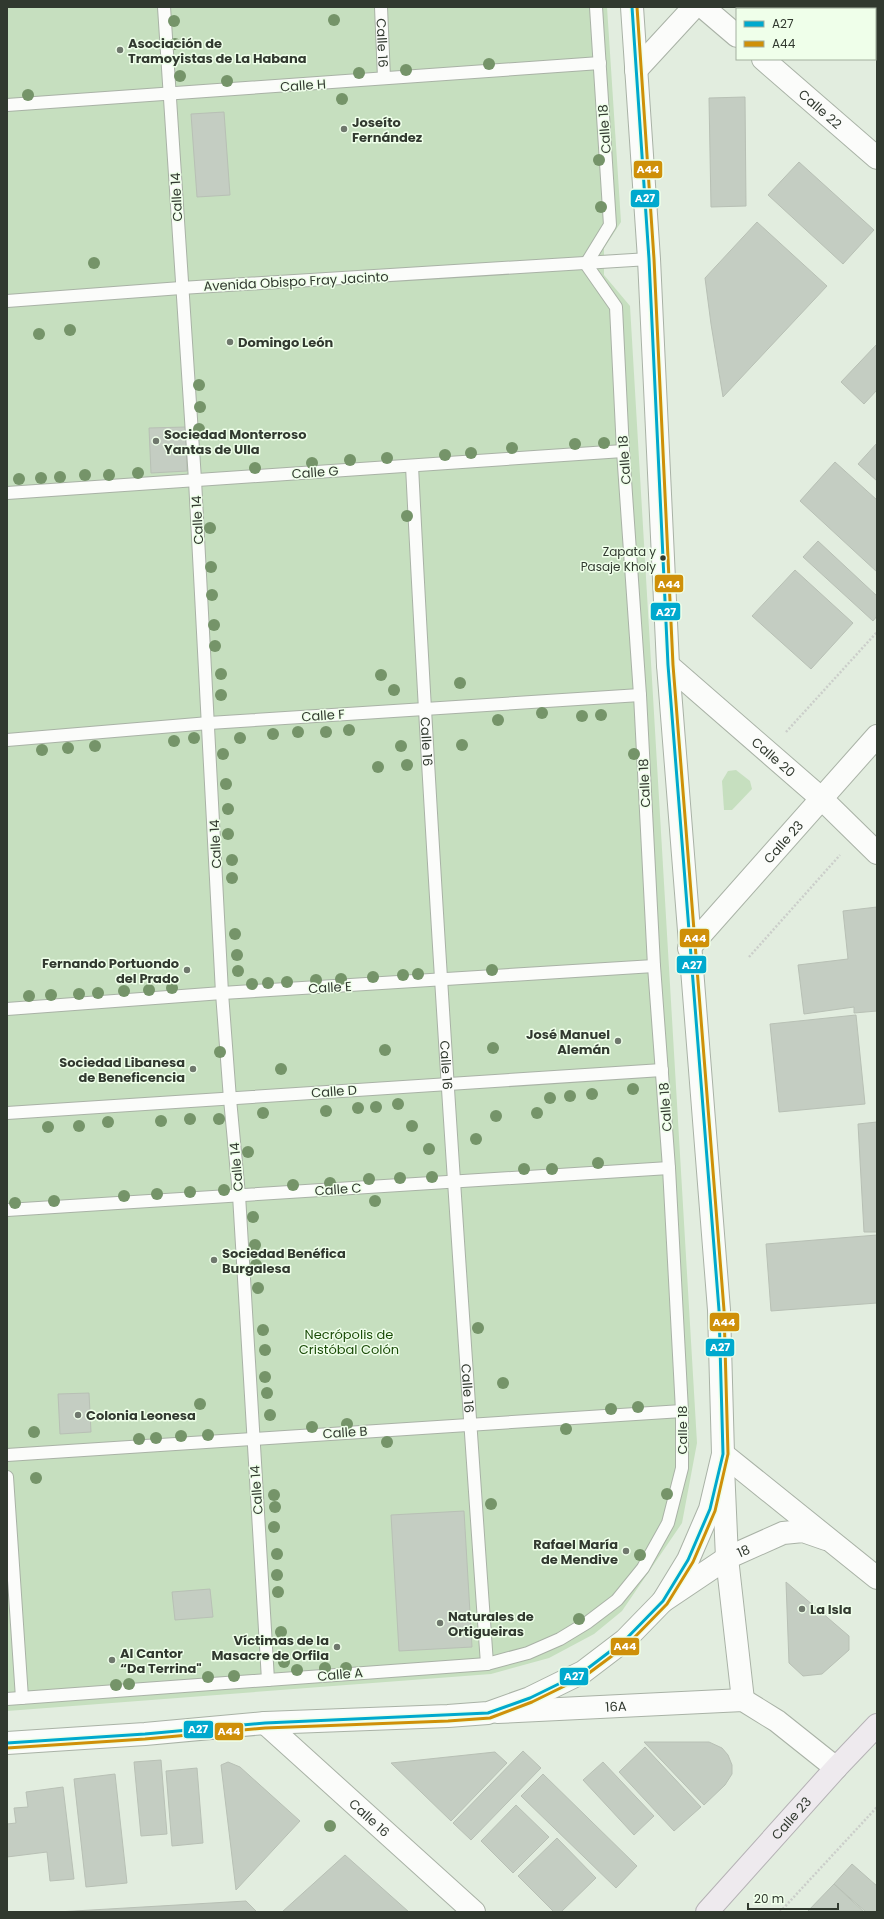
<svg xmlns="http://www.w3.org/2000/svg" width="884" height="1919" viewBox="0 0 884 1919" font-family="Poppins,sans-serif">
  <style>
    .green { fill: #c6dfbf }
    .building { fill: #c4cdc2; stroke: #b8c0b5 }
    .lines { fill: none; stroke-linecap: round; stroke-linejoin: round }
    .service-casing { stroke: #a9b2a6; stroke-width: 14 }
    .minor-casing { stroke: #a9b2a6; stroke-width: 24 }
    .secondary-casing { stroke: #a9b2a6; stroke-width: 24 }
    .primary-casing { stroke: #b5b2b5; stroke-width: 24 }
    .path { stroke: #cbceca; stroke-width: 2.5; stroke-dasharray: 2 2; stroke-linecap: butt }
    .service { stroke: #fbfcfa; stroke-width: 12 }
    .minor { stroke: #fbfcfa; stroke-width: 22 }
    .secondary { stroke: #fbfcfa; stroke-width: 22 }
    .primary { stroke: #eeeaee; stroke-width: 22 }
    .bus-1-casing { stroke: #efffea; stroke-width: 6 }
    .bus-2-casing { stroke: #efffea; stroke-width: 6 }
    .bus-1 { stroke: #00a9ce; stroke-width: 3 }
    .bus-2 { stroke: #cf9009; stroke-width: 3 }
    .tree { fill: #759469 }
    .poi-dot { fill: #6f786d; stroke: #efffea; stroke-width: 1.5 }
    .bus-dot { fill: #31392f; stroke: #efffea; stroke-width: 1.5 }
    .labels { text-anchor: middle; stroke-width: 3; stroke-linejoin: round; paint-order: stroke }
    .bus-label { font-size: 12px; fill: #31392f; stroke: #efffea; text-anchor: end }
    .poi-label { font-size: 13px; font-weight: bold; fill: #31392f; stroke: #efffea; text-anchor: start }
    .street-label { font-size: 13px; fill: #31392f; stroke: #efffea }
    .park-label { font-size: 13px; fill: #1b4c08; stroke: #efffea }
    .line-badge { stroke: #efffea; stroke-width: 1.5 }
    .badge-label { font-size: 11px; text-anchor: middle; font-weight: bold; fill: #fff }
  </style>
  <rect width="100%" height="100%" fill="#e2eddf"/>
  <!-- green -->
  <g class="green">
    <path d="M7 7H607L621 222 604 248V275L630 306 697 1443 682 1523 622 1611 594 1634 549 1658 491 1674 7 1711Z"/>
    <path d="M736 770 750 781 752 789 732 810H724L722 781 728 771Z"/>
  </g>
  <!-- building -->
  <g class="building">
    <path d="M745 97 746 206 711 207 709 98Z"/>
    <path d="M224 112 230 195 197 197 191 114Z"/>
    <path d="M799 162 874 230 843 264 768 195Z"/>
    <path d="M757 222 827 286 723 397 711 324 705 278Z"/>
    <path d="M877 344V390L864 404 841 382Z"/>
    <path d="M186 427 187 471 151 473 149 428Z"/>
    <path d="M877 443V481L858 464Z"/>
    <path d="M835 462 877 500V572L800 501Z"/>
    <path d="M818 541 877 596V616L873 621 803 557Z"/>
    <path d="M795 570 853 623 811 669 752 616Z"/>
    <path d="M877 907V1011L854 1013V1007L804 1014 798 965 848 959 843 911Z"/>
    <path d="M856 1015 865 1104 779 1112 770 1024Z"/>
    <path d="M877 1122V1232H864L858 1124Z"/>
    <path d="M877 1235V1303L771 1311 766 1244Z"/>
    <path d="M89 1393 91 1432 60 1434 58 1394Z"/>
    <path d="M464 1511 472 1647 399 1651 391 1515Z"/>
    <path d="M786 1582 849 1636V1650L822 1674 803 1676 789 1663Z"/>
    <path d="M210 1589 213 1617 175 1620 172 1592Z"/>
    <path d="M644 1742H709L722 1748 728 1755 732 1765V1774L725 1785 704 1805Z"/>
    <path d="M645 1747 701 1807 674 1831 619 1772Z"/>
    <path d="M523 1751 541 1768 471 1840 453 1823Z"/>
    <path d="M495 1752 507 1763 451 1821 391 1763Z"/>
    <path d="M161 1760 167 1834 141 1836 134 1762Z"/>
    <path d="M228 1762 240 1767 300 1821 236 1890 221 1765Z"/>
    <path d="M603 1762 654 1816 634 1835 583 1780Z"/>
    <path d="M197 1768 203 1843 172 1846 166 1771Z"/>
    <path d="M115 1774 127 1883 86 1887 74 1779Z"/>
    <path d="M543 1774 637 1866 616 1888 521 1796Z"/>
    <path d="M63 1787 74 1879 50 1881 47 1852 7 1857V1824L16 1823 14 1808 28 1807 26 1792Z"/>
    <path d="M516 1805 549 1837 513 1873 481 1841Z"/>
    <path d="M557 1838 596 1878 561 1912H554L518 1876Z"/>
    <path d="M345 1855 409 1912H282Z"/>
    <path d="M852 1864 877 1886V1912H866L834 1884Z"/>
    <path d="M834 1884 864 1912H807Z"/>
    <path d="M246 1901 257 1912H57Z"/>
  </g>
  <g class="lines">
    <defs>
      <g id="service">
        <path d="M164 7 195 480 222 993 230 1099 239 1195 268 1680"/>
        <path id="s1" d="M381 7 384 78"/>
        <path d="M7 105 600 63"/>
        <path d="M586 264 610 225 596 7"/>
        <path d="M7 301 181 288 649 259"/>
        <path id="s2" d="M412 466C432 866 459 1265 487 1664"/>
        <path d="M7 493 623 451"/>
        <path d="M7 740 209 723 640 695"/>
        <path d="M7 1009 222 993 654 966"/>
        <path d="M7 1113 662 1070"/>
        <path d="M7 1210 669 1168"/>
        <path d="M7 1455 682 1411"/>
        <path d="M7 1477 22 1698"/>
        <path d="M7 1699 487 1664 528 1653 560 1639 588 1622 617 1600 643 1568 668 1523 682 1468V1411L669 1168 654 966 640 695 623 451 616 307 586 264"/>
      </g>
      <g id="minor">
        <path d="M703 7 737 36"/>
        <path id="s3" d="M763 59 877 158"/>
        <path d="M636 70 694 7"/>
        <path id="s4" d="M668 665 822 799 877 853"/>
        <path d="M723 1454 877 1578"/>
        <path d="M723 1467 727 1558 743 1700"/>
        <path id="s5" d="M663 1601 727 1558 783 1533 803 1531 826 1539"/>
        <path id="s6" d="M497 1712 743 1700 777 1721 836 1768"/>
        <path id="s7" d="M265 1723 474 1912"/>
      </g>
      <g id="secondary">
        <path id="s8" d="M689 948 877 736"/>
        <path d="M7 1743 145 1734 265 1723 448 1716 488 1713 530 1698 583 1672 625 1640 663 1601 688 1560 710 1509 723 1454 719 1310 668 665 649 259 632 7"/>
      </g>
      <g id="primary">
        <path id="s9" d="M707 1912 836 1768 877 1725"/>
      </g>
    </defs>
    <!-- service casing -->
    <use href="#service" class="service-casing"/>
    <!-- minor casing -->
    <use href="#minor" class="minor-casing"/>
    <!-- secondary casing -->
    <use href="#secondary" class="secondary-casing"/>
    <!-- primary casing -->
    <use href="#primary" class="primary-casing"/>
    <!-- path -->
    <g class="path">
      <path d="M786 732 877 632"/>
      <path d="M749 957 840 855"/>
      <path d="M780 1912 877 1807"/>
    </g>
    <!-- service -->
    <use href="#service" class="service"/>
    <!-- minor -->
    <use href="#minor" class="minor"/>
    <!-- secondary -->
    <use href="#secondary" class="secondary"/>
    <!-- primary -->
    <use href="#primary" class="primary"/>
    <defs>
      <path id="bus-1" d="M7 1743 145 1734 265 1723 488 1713 530 1698 583 1672 625 1640 663 1601 688 1560 710 1509 723 1454 719 1310 668 665 649 259 632 7"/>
      <path id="bus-2" d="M7 1748 145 1739 265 1728 448 1721 490 1718 532 1702 585 1676 628 1644 667 1604 693 1562 715 1511 728 1454 724 1310 673 665 654 259 637 7"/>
    </defs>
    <!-- bus-1 casing -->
    <use href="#bus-1" class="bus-1-casing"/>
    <!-- bus-2 casing -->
    <use href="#bus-2" class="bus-2-casing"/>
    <!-- bus-1 -->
    <use href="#bus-1" class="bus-1"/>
    <!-- bus-2 -->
    <use href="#bus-2" class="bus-2"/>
  </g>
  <!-- trees -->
  <g class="tree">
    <circle cx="334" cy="20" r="6"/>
    <circle cx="174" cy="21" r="6"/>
    <circle cx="175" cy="44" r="6"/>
    <circle cx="489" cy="64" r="6"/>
    <circle cx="406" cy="70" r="6"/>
    <circle cx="359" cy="73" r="6"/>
    <circle cx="180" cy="76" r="6"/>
    <circle cx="227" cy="81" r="6"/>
    <circle cx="28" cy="95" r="6"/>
    <circle cx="342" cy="99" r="6"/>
    <circle cx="599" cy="160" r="6"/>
    <circle cx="601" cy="207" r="6"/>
    <circle cx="94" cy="263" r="6"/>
    <circle cx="70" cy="330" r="6"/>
    <circle cx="39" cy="334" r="6"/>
    <circle cx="199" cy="385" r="6"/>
    <circle cx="200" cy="407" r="6"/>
    <circle cx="199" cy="429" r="6"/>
    <circle cx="604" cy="443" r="6"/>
    <circle cx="575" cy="444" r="6"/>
    <circle cx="512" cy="448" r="6"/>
    <circle cx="471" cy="453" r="6"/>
    <circle cx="445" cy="455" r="6"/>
    <circle cx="387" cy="458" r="6"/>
    <circle cx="350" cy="460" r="6"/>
    <circle cx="312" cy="463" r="6"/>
    <circle cx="255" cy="468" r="6"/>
    <circle cx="138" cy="473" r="6"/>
    <circle cx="85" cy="475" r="6"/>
    <circle cx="109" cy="475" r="6"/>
    <circle cx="60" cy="477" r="6"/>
    <circle cx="41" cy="478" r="6"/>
    <circle cx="19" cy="479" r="6"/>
    <circle cx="407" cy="516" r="6"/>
    <circle cx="210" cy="528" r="6"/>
    <circle cx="211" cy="567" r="6"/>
    <circle cx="212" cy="595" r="6"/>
    <circle cx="214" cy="625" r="6"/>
    <circle cx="215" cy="646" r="6"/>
    <circle cx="221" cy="674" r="6"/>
    <circle cx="381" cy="675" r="6"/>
    <circle cx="460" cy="683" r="6"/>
    <circle cx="394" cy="690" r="6"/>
    <circle cx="221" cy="695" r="6"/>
    <circle cx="542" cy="713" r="6"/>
    <circle cx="601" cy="715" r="6"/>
    <circle cx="582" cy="716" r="6"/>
    <circle cx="498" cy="720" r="6"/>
    <circle cx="349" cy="730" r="6"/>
    <circle cx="298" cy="732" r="6"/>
    <circle cx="326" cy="732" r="6"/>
    <circle cx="273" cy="734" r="6"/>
    <circle cx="194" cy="738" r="6"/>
    <circle cx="240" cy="738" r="6"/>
    <circle cx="174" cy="741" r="6"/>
    <circle cx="462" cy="745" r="6"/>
    <circle cx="95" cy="746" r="6"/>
    <circle cx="401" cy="746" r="6"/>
    <circle cx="68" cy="748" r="6"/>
    <circle cx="42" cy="750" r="6"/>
    <circle cx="223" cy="754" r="6"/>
    <circle cx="634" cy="754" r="6"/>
    <circle cx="407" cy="765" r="6"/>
    <circle cx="378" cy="767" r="6"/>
    <circle cx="226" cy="784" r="6"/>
    <circle cx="228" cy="809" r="6"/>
    <circle cx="228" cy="834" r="6"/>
    <circle cx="232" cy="860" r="6"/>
    <circle cx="232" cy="878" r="6"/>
    <circle cx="235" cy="934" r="6"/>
    <circle cx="237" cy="955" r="6"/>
    <circle cx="492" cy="970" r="6"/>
    <circle cx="238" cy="971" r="6"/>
    <circle cx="418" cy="974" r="6"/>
    <circle cx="403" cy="975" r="6"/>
    <circle cx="373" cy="977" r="6"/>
    <circle cx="341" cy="979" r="6"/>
    <circle cx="316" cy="980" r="6"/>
    <circle cx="287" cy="982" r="6"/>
    <circle cx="268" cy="983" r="6"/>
    <circle cx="252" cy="984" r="6"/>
    <circle cx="172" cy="988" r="6"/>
    <circle cx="149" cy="990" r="6"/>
    <circle cx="124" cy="991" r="6"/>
    <circle cx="98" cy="993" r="6"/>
    <circle cx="79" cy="994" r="6"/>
    <circle cx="51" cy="995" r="6"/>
    <circle cx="29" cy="996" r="6"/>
    <circle cx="493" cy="1048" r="6"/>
    <circle cx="385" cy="1050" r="6"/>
    <circle cx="220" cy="1052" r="6"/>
    <circle cx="281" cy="1069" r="6"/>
    <circle cx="633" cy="1089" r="6"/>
    <circle cx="592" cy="1094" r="6"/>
    <circle cx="570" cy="1096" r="6"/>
    <circle cx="550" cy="1098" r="6"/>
    <circle cx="398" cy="1104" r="6"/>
    <circle cx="376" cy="1107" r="6"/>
    <circle cx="358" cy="1108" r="6"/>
    <circle cx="326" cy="1111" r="6"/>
    <circle cx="263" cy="1113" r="6"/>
    <circle cx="537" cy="1113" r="6"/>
    <circle cx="496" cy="1116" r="6"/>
    <circle cx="190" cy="1119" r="6"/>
    <circle cx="219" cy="1119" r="6"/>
    <circle cx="161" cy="1121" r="6"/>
    <circle cx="108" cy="1122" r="6"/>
    <circle cx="79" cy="1126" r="6"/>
    <circle cx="412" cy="1126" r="6"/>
    <circle cx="48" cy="1127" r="6"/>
    <circle cx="476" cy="1139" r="6"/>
    <circle cx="429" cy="1149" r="6"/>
    <circle cx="248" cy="1152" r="6"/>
    <circle cx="598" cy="1163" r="6"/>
    <circle cx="524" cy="1169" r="6"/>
    <circle cx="552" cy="1169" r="6"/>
    <circle cx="432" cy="1177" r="6"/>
    <circle cx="400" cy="1178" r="6"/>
    <circle cx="369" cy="1179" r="6"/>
    <circle cx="330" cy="1183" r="6"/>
    <circle cx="293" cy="1185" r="6"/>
    <circle cx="224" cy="1190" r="6"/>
    <circle cx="190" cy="1192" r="6"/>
    <circle cx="157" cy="1194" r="6"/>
    <circle cx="124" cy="1196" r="6"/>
    <circle cx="54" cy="1201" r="6"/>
    <circle cx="375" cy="1201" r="6"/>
    <circle cx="15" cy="1203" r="6"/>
    <circle cx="253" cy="1217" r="6"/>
    <circle cx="255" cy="1245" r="6"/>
    <circle cx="256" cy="1265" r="6"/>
    <circle cx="258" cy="1288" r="6"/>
    <circle cx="478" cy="1328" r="6"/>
    <circle cx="263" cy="1330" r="6"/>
    <circle cx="265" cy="1350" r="6"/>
    <circle cx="265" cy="1377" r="6"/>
    <circle cx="503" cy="1383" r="6"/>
    <circle cx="267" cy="1393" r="6"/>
    <circle cx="200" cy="1404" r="6"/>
    <circle cx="638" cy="1407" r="6"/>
    <circle cx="611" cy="1409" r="6"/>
    <circle cx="270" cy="1415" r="6"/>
    <circle cx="347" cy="1424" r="6"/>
    <circle cx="312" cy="1427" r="6"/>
    <circle cx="566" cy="1429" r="6"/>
    <circle cx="34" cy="1432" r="6"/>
    <circle cx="208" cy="1435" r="6"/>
    <circle cx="181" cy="1436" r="6"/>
    <circle cx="156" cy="1438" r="6"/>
    <circle cx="139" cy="1439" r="6"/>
    <circle cx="387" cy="1442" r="6"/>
    <circle cx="36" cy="1478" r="6"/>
    <circle cx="667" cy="1494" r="6"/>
    <circle cx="274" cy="1495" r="6"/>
    <circle cx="491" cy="1504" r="6"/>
    <circle cx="275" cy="1507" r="6"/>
    <circle cx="274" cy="1527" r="6"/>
    <circle cx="277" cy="1554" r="6"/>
    <circle cx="640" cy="1555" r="6"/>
    <circle cx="277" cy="1575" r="6"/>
    <circle cx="278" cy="1592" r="6"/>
    <circle cx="579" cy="1619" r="6"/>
    <circle cx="281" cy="1632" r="6"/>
    <circle cx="284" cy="1662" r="6"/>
    <circle cx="325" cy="1668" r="6"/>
    <circle cx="346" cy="1668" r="6"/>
    <circle cx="297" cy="1670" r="6"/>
    <circle cx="234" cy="1676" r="6"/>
    <circle cx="208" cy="1677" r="6"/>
    <circle cx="129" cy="1684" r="6"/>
    <circle cx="116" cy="1685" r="6"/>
    <circle cx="330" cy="1826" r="6"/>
  </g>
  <!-- markers -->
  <g class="poi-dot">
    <circle cx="120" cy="50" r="4"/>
    <circle cx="344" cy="129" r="4"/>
    <circle cx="230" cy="342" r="4"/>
    <circle cx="156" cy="441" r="4"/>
    <circle cx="187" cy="970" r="4"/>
    <circle cx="618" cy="1041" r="4"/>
    <circle cx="193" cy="1069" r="4"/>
    <circle cx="214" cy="1260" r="4"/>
    <circle cx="78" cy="1415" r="4"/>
    <circle cx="626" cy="1551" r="4"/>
    <circle cx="802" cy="1609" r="4"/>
    <circle cx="440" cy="1623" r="4"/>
    <circle cx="337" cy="1647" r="4"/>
    <circle cx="112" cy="1660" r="4"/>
  </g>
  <circle class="bus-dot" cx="663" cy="558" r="3.5"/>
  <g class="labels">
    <!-- bus labels -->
    <g class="bus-label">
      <text x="656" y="556">Zapata y<tspan x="656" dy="15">Pasaje Kholy</tspan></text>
    </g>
    <!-- poi labels -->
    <g class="poi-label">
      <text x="128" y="48">Asociación de<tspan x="128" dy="15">Tramoyistas de La Habana</tspan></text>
      <text x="352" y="127">Joseíto<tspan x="352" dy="15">Fernández</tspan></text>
      <text x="238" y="347">Domingo León</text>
      <text x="164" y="439">Sociedad Monterroso<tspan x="164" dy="15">Yantas de Ulla</tspan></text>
      <text x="179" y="968" text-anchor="end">Fernando Portuondo<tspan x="179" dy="15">del Prado</tspan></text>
      <text x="610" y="1039" text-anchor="end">José Manuel<tspan x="610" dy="15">Alemán</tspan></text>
      <text x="185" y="1067" text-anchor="end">Sociedad Libanesa<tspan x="185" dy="15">de Beneficencia</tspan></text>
      <text x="222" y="1258">Sociedad Benéfica<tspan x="222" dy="15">Burgalesa</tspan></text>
      <text x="86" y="1420">Colonia Leonesa</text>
      <text x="618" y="1549" text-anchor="end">Rafael María<tspan x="618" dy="15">de Mendive</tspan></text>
      <text x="810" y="1614">La Isla</text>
      <text x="448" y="1621">Naturales de<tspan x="448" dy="15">Ortigueiras</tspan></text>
      <text x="329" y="1645" text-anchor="end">Víctimas de la<tspan x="329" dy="15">Masacre de Orfila</tspan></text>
      <text x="120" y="1658">Al Cantor<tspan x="120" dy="15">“Da Terrina"</tspan></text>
    </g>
    <!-- street labels -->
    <g class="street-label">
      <text dy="5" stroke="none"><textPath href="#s1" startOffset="36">Calle 16</textPath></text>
      <text transform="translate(303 85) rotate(-4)" y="5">Calle H</text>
      <text dy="5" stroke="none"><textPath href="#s3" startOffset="76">Calle 22</textPath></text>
      <text transform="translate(604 129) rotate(-94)" y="5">Calle 18</text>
      <text transform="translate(176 197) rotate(-93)" y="5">Calle 14</text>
      <text transform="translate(296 281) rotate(-3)" y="5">Avenida Obispo Fray Jacinto</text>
      <text transform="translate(624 460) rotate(-94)" y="5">Calle 18</text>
      <text transform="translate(315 472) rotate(-4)" y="5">Calle G</text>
      <text transform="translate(197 520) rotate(-93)" y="5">Calle 14</text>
      <text transform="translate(323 715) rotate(-4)" y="5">Calle F</text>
      <text dy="5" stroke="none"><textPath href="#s2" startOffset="276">Calle 16</textPath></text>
      <text dy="5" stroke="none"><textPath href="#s4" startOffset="140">Calle 20</textPath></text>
      <text transform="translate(644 783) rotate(-93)" y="5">Calle 18</text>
      <text dy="5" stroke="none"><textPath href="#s8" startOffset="142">Calle 23</textPath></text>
      <text transform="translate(215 844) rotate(-93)" y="5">Calle 14</text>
      <text transform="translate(330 987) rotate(-3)" y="5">Calle E</text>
      <text dy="5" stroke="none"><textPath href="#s2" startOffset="600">Calle 16</textPath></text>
      <text transform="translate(334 1091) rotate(-4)" y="5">Calle D</text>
      <text transform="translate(665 1107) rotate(-94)" y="5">Calle 18</text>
      <text transform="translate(236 1167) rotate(-95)" y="5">Calle 14</text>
      <text transform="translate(338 1189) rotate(-4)" y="5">Calle C</text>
      <text dy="5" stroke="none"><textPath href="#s2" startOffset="924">Calle 16</textPath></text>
      <text transform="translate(682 1430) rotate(-90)" y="5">Calle 18</text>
      <text transform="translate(345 1432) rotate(-4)" y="5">Calle B</text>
      <text transform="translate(256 1490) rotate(-94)" y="5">Calle 14</text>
      <text dy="5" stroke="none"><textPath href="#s5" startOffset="95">18</textPath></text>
      <text transform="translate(340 1674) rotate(-5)" y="5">Calle A</text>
      <text dy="5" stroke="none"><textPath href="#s6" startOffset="119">16A</textPath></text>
      <text dy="5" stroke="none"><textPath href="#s7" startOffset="141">Calle 16</textPath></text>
      <text dy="5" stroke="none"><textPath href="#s9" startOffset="126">Calle 23</textPath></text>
    </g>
    <!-- park labels -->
    <g class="park-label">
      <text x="349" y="1339">Necrópolis de<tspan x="349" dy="15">Cristóbal Colón</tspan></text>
    </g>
  </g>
  <g class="line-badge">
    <rect x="633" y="160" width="30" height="19" rx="4" fill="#cf9009"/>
    <rect x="630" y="189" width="30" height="19" rx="4" fill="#00a9ce"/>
    <rect x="654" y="574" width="30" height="19" rx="4" fill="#cf9009"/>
    <rect x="650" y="602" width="31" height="19" rx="4" fill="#00a9ce"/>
    <rect x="679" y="928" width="31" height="20" rx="4" fill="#cf9009"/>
    <rect x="676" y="955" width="31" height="19" rx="4" fill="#00a9ce"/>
    <rect x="709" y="1312" width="31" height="20" rx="4" fill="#cf9009"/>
    <rect x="705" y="1338" width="30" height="19" rx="4" fill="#00a9ce"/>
    <rect x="610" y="1637" width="30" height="19" rx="4" fill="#cf9009"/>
    <rect x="559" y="1667" width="30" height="19" rx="4" fill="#00a9ce"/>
    <rect x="183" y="1720" width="31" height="19" rx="4" fill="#00a9ce"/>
    <rect x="214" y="1722" width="30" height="19" rx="4" fill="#cf9009"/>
  </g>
  <g class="badge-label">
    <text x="648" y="173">A44</text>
    <text x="645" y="202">A27</text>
    <text x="669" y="588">A44</text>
    <text x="666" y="616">A27</text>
    <text x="695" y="942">A44</text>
    <text x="692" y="969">A27</text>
    <text x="724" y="1326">A44</text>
    <text x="720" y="1351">A27</text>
    <text x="625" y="1650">A44</text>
    <text x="574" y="1680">A27</text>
    <text x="198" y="1733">A27</text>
    <text x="229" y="1735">A44</text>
  </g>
  <!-- border -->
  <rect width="884" height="1919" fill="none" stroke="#31392f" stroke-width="16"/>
  <!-- legend -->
  <rect x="736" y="8" width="140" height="52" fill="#efffea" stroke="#a3b09f"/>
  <rect x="744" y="21" width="20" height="6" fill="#00a9ce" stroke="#a3b09f"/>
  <text x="772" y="28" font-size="12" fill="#31392f">A27</text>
  <rect x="744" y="41" width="20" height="6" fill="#cf9009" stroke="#a3b09f"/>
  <text x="772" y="48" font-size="12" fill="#31392f">A44</text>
  <!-- scale -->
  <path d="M748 1903v6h90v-6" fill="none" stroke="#31392f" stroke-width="2"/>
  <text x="754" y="1903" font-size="12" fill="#31392f" stroke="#efffea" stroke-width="3" paint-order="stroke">20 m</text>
</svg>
